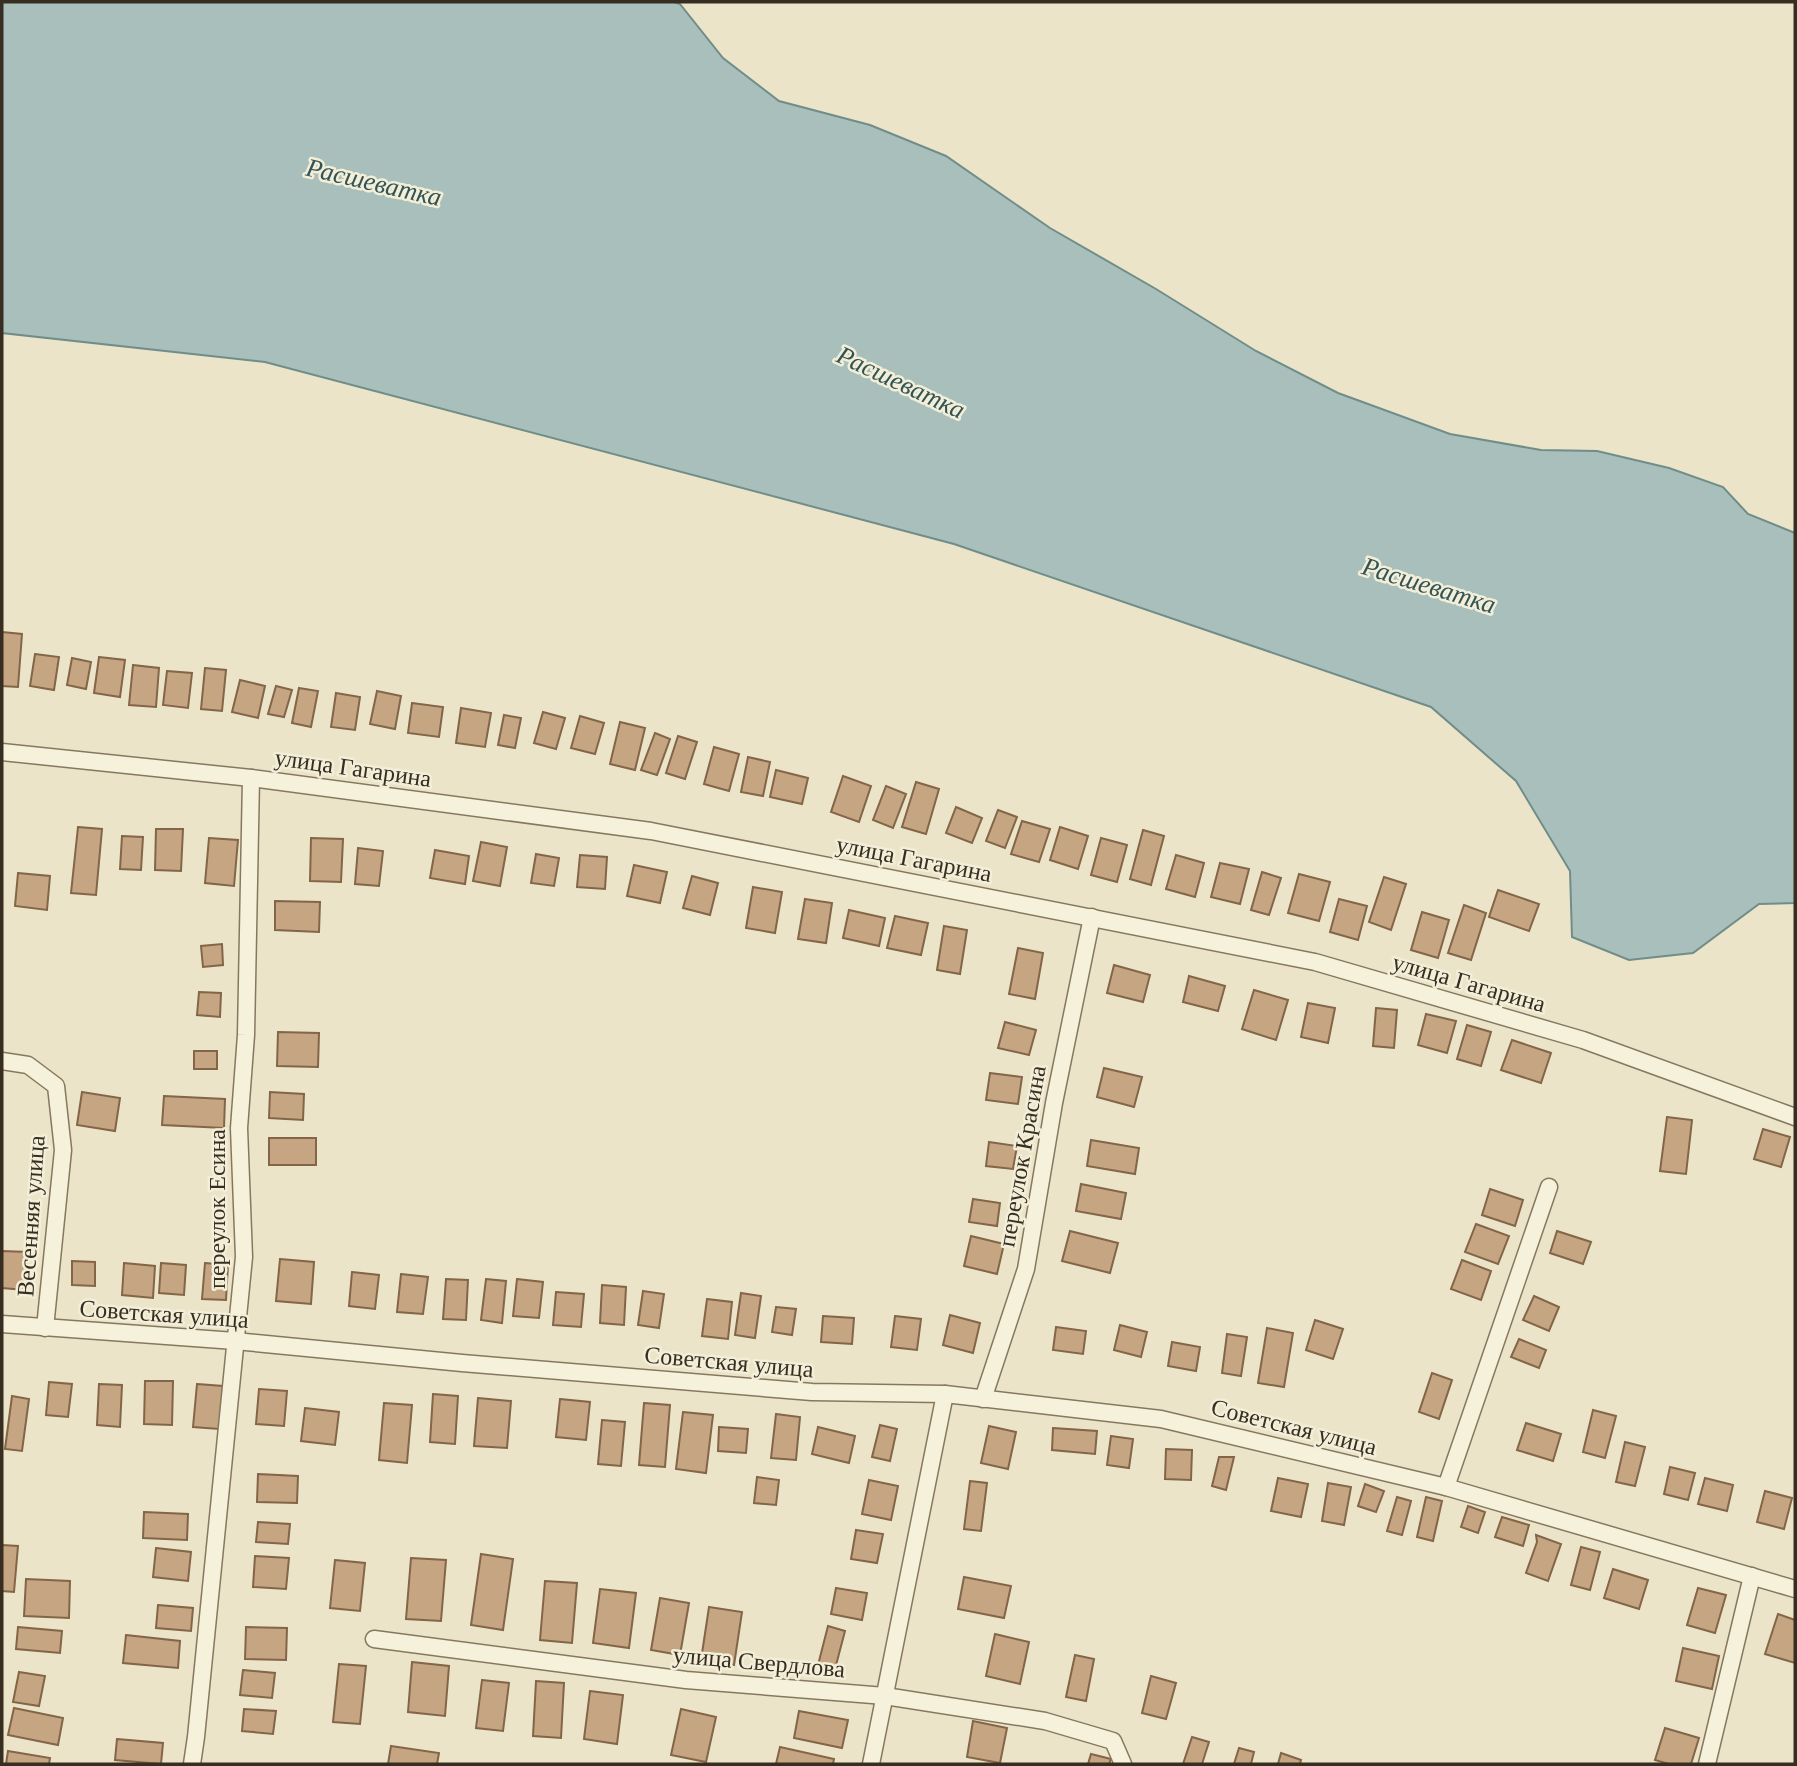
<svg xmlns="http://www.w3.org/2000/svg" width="1797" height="1766" viewBox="0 0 1797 1766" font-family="Georgia,serif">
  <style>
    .water { fill: #a9bfbb; stroke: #708d89; stroke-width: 2 }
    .building { fill: #c6a582; stroke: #836547; stroke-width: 2 }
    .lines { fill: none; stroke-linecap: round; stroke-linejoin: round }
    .street-casing { stroke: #86785f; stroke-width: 19 }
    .street { stroke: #f6f1db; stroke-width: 16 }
    .labels { text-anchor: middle; stroke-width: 5; stroke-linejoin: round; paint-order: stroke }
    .street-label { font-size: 24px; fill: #372e21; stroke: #f3eed8 }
    .water-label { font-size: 26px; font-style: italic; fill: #325456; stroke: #f3eed8 }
  </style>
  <rect width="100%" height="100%" fill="#ebe4c9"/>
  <!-- water -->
  <path class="water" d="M2 2H674L680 4 723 58 779 101 870 125 946 156 1050 228 1156 289 1256 351 1338 393 1450 434 1541 450 1597 451 1669 468 1723 487 1748 514 1795 533V903L1759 904 1693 953 1629 960 1572 937 1570 871 1516 781 1431 707 954 544 265 362 2 333Z"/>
  <!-- building -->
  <g class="building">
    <path d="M2 632 22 634 18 687 2 686Z"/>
    <path d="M35 654 59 657 54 690 30 686Z"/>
    <path d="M99 657 125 660 120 697 94 693Z"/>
    <path d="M72 658 91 662 86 689 67 685Z"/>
    <path d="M133 665 159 668 156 707 129 705Z"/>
    <path d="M205 668 226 670 222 711 201 709Z"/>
    <path d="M167 671 192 673 188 708 163 705Z"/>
    <path d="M240 680 265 686 258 718 232 712Z"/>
    <path d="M276 686 292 690 284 717 268 714Z"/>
    <path d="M299 688 318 691 311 727 292 723Z"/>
    <path d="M377 691 401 696 395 729 370 724Z"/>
    <path d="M336 693 360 697 355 730 331 727Z"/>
    <path d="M412 703 443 707 439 737 408 733Z"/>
    <path d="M461 708 491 713 485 747 456 743Z"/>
    <path d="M543 712 565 718 556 749 534 743Z"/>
    <path d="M504 715 521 718 515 748 498 745Z"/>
    <path d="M580 716 604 723 595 754 571 748Z"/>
    <path d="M620 722 645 728 635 770 610 764Z"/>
    <path d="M655 733 670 739 657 775 641 770Z"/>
    <path d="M678 736 697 742 685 779 666 773Z"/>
    <path d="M714 747 739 754 729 791 704 784Z"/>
    <path d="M748 757 770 762 763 796 741 792Z"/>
    <path d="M776 770 808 778 802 804 770 797Z"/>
    <path d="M843 776 871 786 859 822 831 812Z"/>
    <path d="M916 782 939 789 926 834 902 827Z"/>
    <path d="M886 786 906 794 893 828 873 820Z"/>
    <path d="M956 807 982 818 972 843 946 833Z"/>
    <path d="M998 810 1017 817 1005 848 986 841Z"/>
    <path d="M1022 821 1050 829 1039 862 1011 854Z"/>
    <path d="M78 827 102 829 96 895 71 893Z"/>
    <path d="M1060 827 1088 836 1078 869 1050 860Z"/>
    <path d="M156 829H183L181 871 155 870Z"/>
    <path d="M1143 830 1164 836 1151 885 1130 879Z"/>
    <path d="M122 836 143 837 141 870 120 869Z"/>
    <path d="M209 838 238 840 234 886 205 883Z"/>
    <path d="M311 838 343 839 341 882 310 881Z"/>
    <path d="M1101 838 1127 845 1117 882 1091 875Z"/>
    <path d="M481 842 507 847 500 886 473 881Z"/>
    <path d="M358 848 383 851 379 886 355 884Z"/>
    <path d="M435 850 469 856 465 884 430 878Z"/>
    <path d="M536 854 559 858 554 886 531 883Z"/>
    <path d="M580 855 607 857 605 889 577 887Z"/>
    <path d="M1176 855 1204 863 1195 897 1166 889Z"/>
    <path d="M1220 863 1249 869 1240 904 1211 897Z"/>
    <path d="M634 865 667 872 660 903 627 896Z"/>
    <path d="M1262 872 1281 878 1269 915 1251 910Z"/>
    <path d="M18 873 50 876 47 910 15 906Z"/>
    <path d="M1299 874 1330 882 1319 921 1288 913Z"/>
    <path d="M692 876 718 883 710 915 683 908Z"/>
    <path d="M1384 877 1406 884 1391 930 1369 922Z"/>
    <path d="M753 887 782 892 775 933 746 928Z"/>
    <path d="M1498 890 1539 904 1529 931 1489 917Z"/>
    <path d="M805 899 832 903 826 943 798 939Z"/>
    <path d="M1339 899 1367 906 1358 940 1330 932Z"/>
    <path d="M275 901 320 902 319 932 275 930Z"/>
    <path d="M1464 905 1486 913 1471 960 1448 953Z"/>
    <path d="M849 910 885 918 879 946 843 938Z"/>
    <path d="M1422 912 1449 920 1438 958 1411 950Z"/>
    <path d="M895 916 928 923 921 955 887 948Z"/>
    <path d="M944 926 967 930 960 974 937 970Z"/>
    <path d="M222 944 223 965 203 967 201 946Z"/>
    <path d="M1018 948 1043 953 1035 999 1009 994Z"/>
    <path d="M1114 965 1150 975 1143 1002 1107 993Z"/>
    <path d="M1189 976 1225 986 1218 1011 1183 1002Z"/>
    <path d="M1254 990 1288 1000 1276 1040 1242 1029Z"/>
    <path d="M199 992 221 993 220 1017 197 1015Z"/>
    <path d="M1308 1003 1335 1008 1328 1043 1301 1037Z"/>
    <path d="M1376 1008 1397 1010 1394 1048 1373 1046Z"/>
    <path d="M1426 1014 1456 1021 1447 1053 1418 1045Z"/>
    <path d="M1005 1022 1036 1030 1029 1055 998 1048Z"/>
    <path d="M1467 1025 1491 1032 1481 1066 1457 1059Z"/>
    <path d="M278 1032 319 1033 318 1067 277 1066Z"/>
    <path d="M1512 1040 1551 1053 1541 1083 1501 1070Z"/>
    <rect x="194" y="1051" width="23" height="18"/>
    <path d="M1104 1068 1142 1077 1134 1107 1097 1097Z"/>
    <path d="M990 1073 1022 1077 1018 1104 986 1100Z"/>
    <path d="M82 1092 120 1098 115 1131 77 1125Z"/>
    <path d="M270 1092 304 1094 303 1120 269 1118Z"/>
    <path d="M164 1096 225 1099 224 1128 162 1125Z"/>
    <path d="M1667 1117 1692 1120 1686 1174 1660 1171Z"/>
    <path d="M1763 1129 1790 1137 1781 1167 1754 1159Z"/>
    <rect x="269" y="1138" width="47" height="27"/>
    <path d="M1091 1140 1139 1148 1135 1174 1087 1166Z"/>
    <path d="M989 1142 1017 1146 1013 1169 986 1166Z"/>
    <path d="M1081 1184 1126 1193 1121 1219 1076 1211Z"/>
    <path d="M1490 1189 1523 1200 1515 1226 1482 1215Z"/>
    <path d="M973 1199 1000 1203 997 1226 969 1222Z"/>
    <path d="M1476 1224 1509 1236 1498 1264 1465 1252Z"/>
    <path d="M1070 1231 1118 1243 1110 1273 1062 1261Z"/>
    <path d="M1557 1231 1591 1242 1583 1264 1550 1253Z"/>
    <path d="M971 1236 1004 1244 997 1274 964 1266Z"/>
    <path d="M2 1251 28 1252 25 1290 2 1288Z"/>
    <path d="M280 1259 314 1262 311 1304 276 1301Z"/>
    <path d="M1462 1260 1491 1271 1481 1300 1451 1289Z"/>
    <path d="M72 1261 95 1262V1286L72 1285Z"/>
    <path d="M124 1263 155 1266 153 1298 122 1295Z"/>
    <path d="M161 1263 186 1265 184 1295 159 1293Z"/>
    <path d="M205 1263 228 1265 226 1300 202 1299Z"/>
    <path d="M352 1272 379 1275 375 1309 349 1306Z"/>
    <path d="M401 1274 428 1277 423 1314 397 1312Z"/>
    <path d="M446 1279 468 1280 466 1320 443 1319Z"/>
    <path d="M486 1279 506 1281 502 1323 481 1320Z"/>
    <path d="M517 1279 543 1282 539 1318 513 1316Z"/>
    <path d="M602 1285 626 1287 624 1325 600 1323Z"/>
    <path d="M643 1291 664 1294 659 1328 638 1325Z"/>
    <path d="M556 1292 584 1294 581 1327 553 1325Z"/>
    <path d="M741 1293 761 1296 755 1338 735 1335Z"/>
    <path d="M1534 1296 1559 1307 1549 1331 1523 1320Z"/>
    <path d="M707 1299 732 1302 728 1339 702 1336Z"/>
    <path d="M776 1307 796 1309 792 1335 772 1332Z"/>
    <path d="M950 1315 980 1323 973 1353 943 1345Z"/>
    <path d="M823 1316 854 1318 852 1344 821 1342Z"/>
    <path d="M895 1316 921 1319 917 1350 891 1347Z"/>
    <path d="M1315 1320 1343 1329 1333 1359 1306 1350Z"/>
    <path d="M1120 1325 1147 1332 1141 1357 1114 1350Z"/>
    <path d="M1056 1327 1086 1331 1083 1354 1053 1350Z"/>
    <path d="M1267 1328 1293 1333 1284 1387 1258 1383Z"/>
    <path d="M1227 1334 1247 1337 1241 1376 1222 1373Z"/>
    <path d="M1519 1339 1546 1350 1539 1368 1511 1357Z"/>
    <path d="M1172 1342 1200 1347 1196 1371 1168 1366Z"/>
    <path d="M1432 1373 1452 1380 1439 1419 1419 1412Z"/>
    <path d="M145 1381H173L172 1425 144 1424Z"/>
    <path d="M49 1382 72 1384 68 1417 46 1415Z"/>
    <path d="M99 1384 122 1385 120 1427 97 1425Z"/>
    <path d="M197 1384 223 1386 219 1429 193 1427Z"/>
    <path d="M259 1389 287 1391 284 1426 256 1424Z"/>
    <path d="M433 1394 458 1396 455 1444 430 1442Z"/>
    <path d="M12 1396 29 1399 22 1451 5 1449Z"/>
    <path d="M478 1398 511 1401 507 1448 474 1446Z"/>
    <path d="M560 1399 590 1402 586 1440 556 1437Z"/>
    <path d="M384 1403 412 1405 407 1463 379 1460Z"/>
    <path d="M644 1403 670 1405 665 1467 639 1465Z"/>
    <path d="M305 1408 339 1412 335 1445 301 1441Z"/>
    <path d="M1593 1410 1616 1416 1605 1458 1583 1452Z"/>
    <path d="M683 1412 713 1415 706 1473 676 1469Z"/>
    <path d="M776 1414 800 1417 796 1460 771 1458Z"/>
    <path d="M602 1420 625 1422 621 1466 598 1464Z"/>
    <path d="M1526 1423 1561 1434 1553 1461 1517 1450Z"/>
    <path d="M880 1425 897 1429 890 1461 872 1457Z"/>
    <path d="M989 1426 1016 1432 1008 1469 981 1463Z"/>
    <path d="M719 1427 748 1429 746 1453 718 1451Z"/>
    <path d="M818 1427 855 1436 849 1463 812 1454Z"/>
    <path d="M1053 1428 1097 1431 1095 1454 1052 1450Z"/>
    <path d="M1111 1436 1133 1439 1129 1468 1107 1465Z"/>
    <path d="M1625 1442 1645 1447 1635 1486 1616 1482Z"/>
    <path d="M1166 1449 1192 1450 1191 1480 1165 1479Z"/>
    <path d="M1219 1457H1234L1226 1490 1212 1486Z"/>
    <path d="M1670 1467 1695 1473 1688 1500 1664 1494Z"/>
    <path d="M258 1474 298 1476 297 1503 257 1502Z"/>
    <path d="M757 1477 779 1480 776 1505 754 1503Z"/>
    <path d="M1278 1478 1308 1484 1301 1517 1271 1511Z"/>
    <path d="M1705 1478 1733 1485 1727 1511 1698 1504Z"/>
    <path d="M869 1480 898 1486 891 1520 862 1514Z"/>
    <path d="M970 1481 987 1483 981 1531 964 1529Z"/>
    <path d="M1328 1483 1351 1487 1344 1525 1322 1521Z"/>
    <path d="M1365 1484 1384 1491 1376 1512 1358 1506Z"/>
    <path d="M1765 1491 1792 1498 1784 1529 1757 1522Z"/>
    <path d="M1397 1497 1411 1501 1402 1535 1387 1531Z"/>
    <path d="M1426 1497 1442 1501 1433 1541 1417 1537Z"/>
    <path d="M1468 1506 1485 1512 1478 1533 1461 1527Z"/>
    <path d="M144 1512 188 1514 187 1540 143 1538Z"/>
    <path d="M1502 1517 1529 1525 1523 1546 1495 1537Z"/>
    <path d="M258 1522 290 1524 288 1544 256 1542Z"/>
    <path d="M856 1530 883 1534 877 1563 851 1559Z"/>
    <path d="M1536 1535 1561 1544 1548 1581 1526 1573 1537 1542Z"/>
    <path d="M2 1545 18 1546 14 1592 2 1591Z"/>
    <path d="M1581 1547 1600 1552 1590 1590 1571 1585Z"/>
    <path d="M156 1548 191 1552 188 1581 153 1577Z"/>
    <path d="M481 1554 513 1559 503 1630 471 1625Z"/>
    <path d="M255 1556 289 1558 286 1589 253 1587Z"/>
    <path d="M411 1558 446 1560 441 1621 406 1619Z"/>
    <path d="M335 1560 365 1563 360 1611 330 1608Z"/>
    <path d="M1613 1569 1648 1580 1639 1609 1604 1598Z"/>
    <path d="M964 1577 1011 1586 1004 1618 958 1609Z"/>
    <path d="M26 1579 70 1581 69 1618 24 1616Z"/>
    <path d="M545 1581 577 1583 572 1643 540 1640Z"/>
    <path d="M836 1588 867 1593 862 1620 831 1614Z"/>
    <path d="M1698 1588 1726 1595 1715 1633 1687 1625Z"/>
    <path d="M600 1589 636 1593 629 1648 593 1643Z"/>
    <path d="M660 1598 689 1603 680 1655 651 1650Z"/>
    <path d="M158 1605 193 1608 191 1631 156 1628Z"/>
    <path d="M709 1607 742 1612 734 1665 701 1660Z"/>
    <path d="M1778 1614 1795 1620V1663L1765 1654Z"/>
    <path d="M828 1626 845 1631 835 1669 818 1665Z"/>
    <path d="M18 1627 62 1631 60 1653 16 1649Z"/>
    <path d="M246 1627 287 1628 286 1660 245 1659Z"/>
    <path d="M995 1634 1029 1642 1020 1684 986 1676Z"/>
    <path d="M126 1635 180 1641 178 1668 123 1663Z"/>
    <path d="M1683 1648 1719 1656 1712 1689 1676 1681Z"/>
    <path d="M1075 1655 1094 1659 1086 1701 1066 1697Z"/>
    <path d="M412 1662 449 1666 445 1716 408 1712Z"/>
    <path d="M339 1664 366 1666 360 1724 333 1722Z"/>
    <path d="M243 1670 275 1673 272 1698 240 1695Z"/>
    <path d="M19 1672 45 1676 39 1706 13 1702Z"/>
    <path d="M1151 1676 1176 1683 1166 1719 1142 1713Z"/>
    <path d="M482 1680 509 1683 503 1731 476 1728Z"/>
    <path d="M536 1681 564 1683 561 1738 533 1736Z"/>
    <path d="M590 1691 623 1695 617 1744 584 1739Z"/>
    <path d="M14 1708 63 1718 58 1745 8 1735Z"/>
    <path d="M244 1709 276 1711 273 1734 242 1731Z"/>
    <path d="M681 1709 716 1717 706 1762 671 1755Z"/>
    <path d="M799 1711 848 1720 842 1748 794 1738Z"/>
    <path d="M973 1721 1007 1728 1000 1763 967 1757Z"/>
    <path d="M1665 1728 1699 1738 1691 1764H1669L1655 1760Z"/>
    <path d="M1192 1737 1209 1742 1202 1764H1183Z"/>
    <path d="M117 1739 163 1743 161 1764 115 1760Z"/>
    <path d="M391 1746 439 1753 437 1764H388Z"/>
    <path d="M780 1747 834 1759 833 1764H776Z"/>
    <path d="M1239 1748 1254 1752 1251 1764H1234Z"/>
    <path d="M8 1751 50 1758 49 1764H6Z"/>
    <path d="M1281 1753 1301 1760 1300 1764H1278Z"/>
    <path d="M1091 1754 1111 1759 1109 1764H1088Z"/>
  </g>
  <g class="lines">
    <defs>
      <g id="street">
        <path d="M2 752 251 778 651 831 1315 962 1583 1040 1795 1117"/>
        <path d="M2 1061 28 1065 56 1086 63 1150 45 1328"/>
        <path d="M2 1324 235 1341 462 1363 812 1392 945 1394 1161 1419 1446 1487 1795 1589"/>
        <path d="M983 1399 1026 1269 1054 1103 1092 917"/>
        <path d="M1446 1487 1549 1187"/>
        <path d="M374 1639 686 1680 885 1696 1045 1721 1113 1741 1123 1764"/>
        <path d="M192 1764 196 1737 244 1257 239 1128 246 1035 251 778"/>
        <path d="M871 1764 945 1394"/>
        <path d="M1707 1764 1752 1576"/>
      </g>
    </defs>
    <!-- street casing -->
    <use href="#street" class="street-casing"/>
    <!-- street -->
    <use href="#street" class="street"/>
  </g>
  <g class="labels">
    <!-- street labels -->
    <g class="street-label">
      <text transform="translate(353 768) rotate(8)" y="8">улица Гагарина</text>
      <text transform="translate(914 859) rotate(11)" y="8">улица Гагарина</text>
      <text transform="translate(1469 983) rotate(16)" y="8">улица Гагарина</text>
      <text transform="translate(1022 1156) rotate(-80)" y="8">переулок Красина</text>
      <text transform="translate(217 1209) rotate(-90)" y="8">переулок Есина</text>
      <text transform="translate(31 1216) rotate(-86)" y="8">Весенняя улица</text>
      <text transform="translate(164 1314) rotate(4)" y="8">Советская улица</text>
      <text transform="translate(729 1362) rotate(5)" y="8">Советская улица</text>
      <text transform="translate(1294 1427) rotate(14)" y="8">Советская улица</text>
      <text transform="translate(759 1662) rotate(5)" y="8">улица Свердлова</text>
    </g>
    <!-- water labels -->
    <g class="water-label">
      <text transform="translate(374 182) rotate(13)" y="9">Расшеватка</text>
      <text transform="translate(901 382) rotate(25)" y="9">Расшеватка</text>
      <text transform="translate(1429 585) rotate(17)" y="9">Расшеватка</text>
    </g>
  </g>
  <!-- border -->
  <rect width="1797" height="1766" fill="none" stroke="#372e21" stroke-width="7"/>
</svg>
